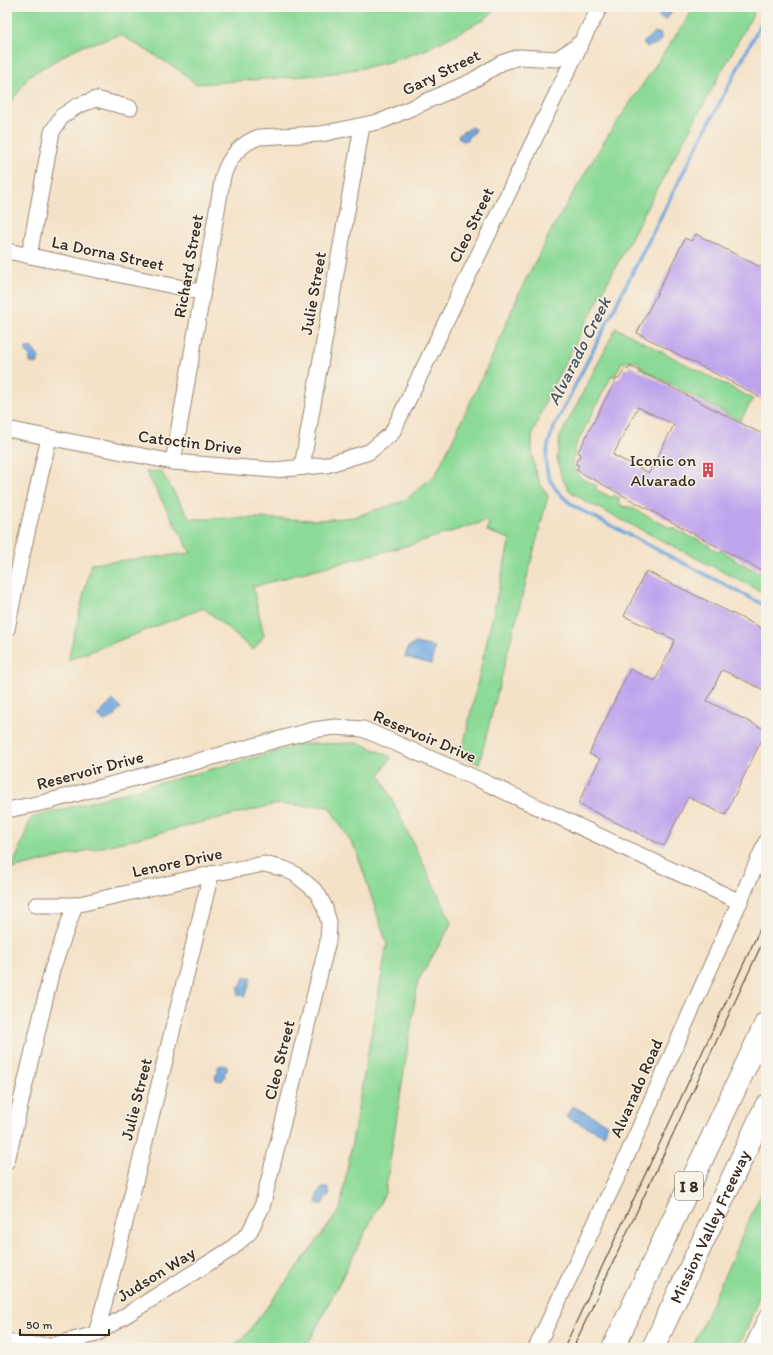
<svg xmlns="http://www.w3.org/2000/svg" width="773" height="1355" viewBox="0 0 773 1355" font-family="Itim,sans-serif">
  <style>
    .green { fill: #8cda98; stroke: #64825b }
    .water { fill: #6fa7de; stroke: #55687e }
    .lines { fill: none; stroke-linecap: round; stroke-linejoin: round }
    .stream { stroke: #6fa7de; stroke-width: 3.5 }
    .building { fill: #bea3ed; fill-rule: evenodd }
    .minor-casing { stroke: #988673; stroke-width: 17 }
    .highway-casing { stroke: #988673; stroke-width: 24 }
    .minor { stroke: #fff; stroke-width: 15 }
    .highway { stroke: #fff; stroke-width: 22 }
    .tram { stroke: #3b2a1e; stroke-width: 1 }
    .labels { text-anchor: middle; stroke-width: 3; stroke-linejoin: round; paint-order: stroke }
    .shield { fill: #f7f3e8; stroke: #73665b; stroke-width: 1 }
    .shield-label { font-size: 16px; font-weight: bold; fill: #3b2a1e }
    .street-label { font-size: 17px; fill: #3b2a1e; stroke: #f7f3e8 }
    .poi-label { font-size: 17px; fill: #3b2a1e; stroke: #f7f3e8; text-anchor: end }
    .water-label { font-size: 18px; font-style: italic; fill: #4d5661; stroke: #f7f3e8 }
  </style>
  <rect width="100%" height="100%" fill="#f7f3e8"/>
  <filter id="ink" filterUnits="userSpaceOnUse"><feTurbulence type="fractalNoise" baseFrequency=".025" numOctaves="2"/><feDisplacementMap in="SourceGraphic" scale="8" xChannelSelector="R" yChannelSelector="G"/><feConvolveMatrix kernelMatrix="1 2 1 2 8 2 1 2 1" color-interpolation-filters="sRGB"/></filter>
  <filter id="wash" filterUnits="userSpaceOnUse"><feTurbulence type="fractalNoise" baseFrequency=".012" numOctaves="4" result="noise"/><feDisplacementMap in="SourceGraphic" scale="16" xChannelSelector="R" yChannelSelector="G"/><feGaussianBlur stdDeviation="0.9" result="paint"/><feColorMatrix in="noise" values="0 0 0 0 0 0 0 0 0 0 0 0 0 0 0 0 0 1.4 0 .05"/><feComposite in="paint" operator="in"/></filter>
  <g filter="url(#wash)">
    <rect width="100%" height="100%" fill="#f4e2c8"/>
    <!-- green -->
    <g class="green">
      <path d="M7 7H498L485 19 425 50 396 60 363 68 319 75 196 84 179 70 121 35 79 47 30 75 7 108Z"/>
      <path d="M695 7H757L651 200 547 397 532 436V455L536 474 541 485 548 496 479 764 461 756 510 539 487 531 489 520 406 546 309 571 253 587 264 636 253 650 204 608 68 660 91 564 191 553 146 472 161 471 190 519 250 518 319 520 354 517 404 501 436 474 491 359 521 289 553 227 605 140Z"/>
      <path d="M616 328 753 399 740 421 640 368 639 362 628 361 621 363 615 376 612 375 573 451 576 453 572 461C575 478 583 479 597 486L595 489 612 498 614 495 620 498 618 503 624 507H630L670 528H673L695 539 696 538 710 546V547L719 552 720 550 734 558 733 559 766 576V594L585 501 570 491 562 479 557 458 560 437Z"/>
      <path d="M360 743 391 757 380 775 452 923 418 981 385 1193 306 1348H227L243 1339 340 1210 387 944 356 850 329 807 277 804 12 869 31 818 304 744Z"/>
      <path d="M766 1182V1276L747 1329 738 1348H692Z"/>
    </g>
    <!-- water -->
    <g class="water">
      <path d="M664 7H672L673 9 666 20 659 17Z"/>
      <path d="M655 32 661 34V40L658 43 648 47 644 45V42Z"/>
      <path d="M471 127 475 129 474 133 469 136 467 140 463 141 460 139 458 136 462 132 466 131Z"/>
      <path d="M31 347 39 357 37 364 30 363V357L26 352V348Z"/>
      <path d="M415 643 435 647 431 664 405 657 408 647 413 645Z"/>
      <path d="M113 700 121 708 116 713V716L104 721 97 716Z"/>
      <path d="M244 977H251L246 996 238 995 239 986 241 985Z"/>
      <path d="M221 1065 227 1066V1071L224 1073 225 1076 222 1081 216 1080 215 1077 218 1072V1067Z"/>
      <path d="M572 1106 608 1124 604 1135 566 1117Z"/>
      <path d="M322 1188H327L330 1194 325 1198 323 1205 316 1203 318 1193Z"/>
    </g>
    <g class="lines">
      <!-- stream -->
      <path class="stream" d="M766 14 684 171 555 425C539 462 543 485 577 508L766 606"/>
    </g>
    <g id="blocks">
      <!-- building -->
      <g class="building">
        <path d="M696 234 766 270V400L637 333 685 238 691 241Z"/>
        <path d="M630 366 766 436V573L576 470 579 465 575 464 581 454 578 452 616 379H619L625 368 628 370ZM638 407 674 425 649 473 613 455Z"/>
        <path d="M646 571 766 630V691L722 670 707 701 766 730V731L725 815 688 797 664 846 578 804 600 759 589 754 630 669 655 681 675 640 624 616Z"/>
      </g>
    </g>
  </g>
  <g filter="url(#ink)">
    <use href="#blocks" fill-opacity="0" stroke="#988673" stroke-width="1"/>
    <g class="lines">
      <defs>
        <g id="minor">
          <path d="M7 251 202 292"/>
          <path d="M29 256 52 132 62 116 77 106 96 99 130 108"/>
          <path d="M7 429 173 462 274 470 326 465 369 452 392 433 585 35 600 7"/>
          <path d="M173 462 223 176C229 157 240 144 259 137L321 134 382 121 472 81 501 63 519 57 557 59 577 46 578 44"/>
          <path d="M302 467 362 126"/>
          <path d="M7 629 21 559 49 438"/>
          <path d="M7 810 46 802 313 730 335 727 363 729 480 780 740 902"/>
          <path d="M7 1161 52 970 75 905"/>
          <path d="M96 1334 116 1259 211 874"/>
          <path d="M7 1341 24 1345H54L96 1334 231 1249 249 1233 262 1207 328 941 329 923 325 908 318 894 311 887 295 874 285 869 264 864 211 874 75 905H36"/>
          <path d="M536 1348 622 1167 766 842"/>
          <path d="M752 1348 766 1318"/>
        </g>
        <g id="highway">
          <path d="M613 1348 766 1023"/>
          <path id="s1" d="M653 1348 766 1106"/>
        </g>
      </defs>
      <!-- minor casing -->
      <use href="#minor" class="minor-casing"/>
      <!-- highway casing -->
      <use href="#highway" class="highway-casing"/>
      <!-- minor -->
      <use href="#minor" class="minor"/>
      <!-- highway -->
      <use href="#highway" class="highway"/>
      <!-- tram -->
      <g class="tram">
        <path d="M564 1348 766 916"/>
        <path d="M573 1348 766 935"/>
      </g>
    </g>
  </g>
  <!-- icons -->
  <defs>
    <symbol id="building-bare" viewBox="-9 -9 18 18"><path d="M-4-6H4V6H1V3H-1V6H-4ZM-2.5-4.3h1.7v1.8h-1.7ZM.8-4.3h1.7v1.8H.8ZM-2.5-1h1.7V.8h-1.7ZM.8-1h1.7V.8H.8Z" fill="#d1495b" stroke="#f7f3e8" stroke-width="2.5" paint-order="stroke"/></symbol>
  </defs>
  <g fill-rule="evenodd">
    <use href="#building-bare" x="697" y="459" width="22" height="22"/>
  </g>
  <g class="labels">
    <!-- shield labels -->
    <rect class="shield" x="675" y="1172" width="28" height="28" rx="3"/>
    <g class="shield-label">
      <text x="689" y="1192">I 8</text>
    </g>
    <!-- street labels -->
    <g class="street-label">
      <text transform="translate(441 72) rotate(-26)" y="6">Gary Street</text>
      <text transform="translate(471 225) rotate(-64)" y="6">Cleo Street</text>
      <text transform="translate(108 253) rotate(12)" y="6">La Dorna Street</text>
      <text transform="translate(188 266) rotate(-80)" y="6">Richard Street</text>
      <text transform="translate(313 293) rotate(-80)" y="6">Julie Street</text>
      <text transform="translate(190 442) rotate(7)" y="6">Catoctin Drive</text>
      <text transform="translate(425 736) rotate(23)" y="6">Reservoir Drive</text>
      <text transform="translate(90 770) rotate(-15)" y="6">Reservoir Drive</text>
      <text transform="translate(177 862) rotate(-12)" y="6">Lenore Drive</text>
      <text transform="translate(279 1060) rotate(-76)" y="6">Cleo Street</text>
      <text transform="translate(636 1088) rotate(-66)" y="6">Alvarado Road</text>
      <text transform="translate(136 1099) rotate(-76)" y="6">Julie Street</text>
      <text dy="6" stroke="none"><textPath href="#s1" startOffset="134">Mission Valley Freeway</textPath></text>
      <text transform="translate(156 1274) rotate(-32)" y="6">Judson Way</text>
    </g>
    <!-- poi labels -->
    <g class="poi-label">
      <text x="696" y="466">Iconic on<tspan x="696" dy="20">Alvarado</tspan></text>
    </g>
    <!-- water labels -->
    <g class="water-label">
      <text transform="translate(579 351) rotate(-63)" y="6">Alvarado Creek</text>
    </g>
  </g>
  <!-- margin -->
  <rect width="773" height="1355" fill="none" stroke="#f7f3e8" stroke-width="24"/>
  <!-- scale -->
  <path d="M20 1329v6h89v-6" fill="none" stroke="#3b2a1e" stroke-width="2"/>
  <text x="26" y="1329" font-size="12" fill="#3b2a1e" stroke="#f7f3e8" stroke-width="3" paint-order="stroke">50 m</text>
</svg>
